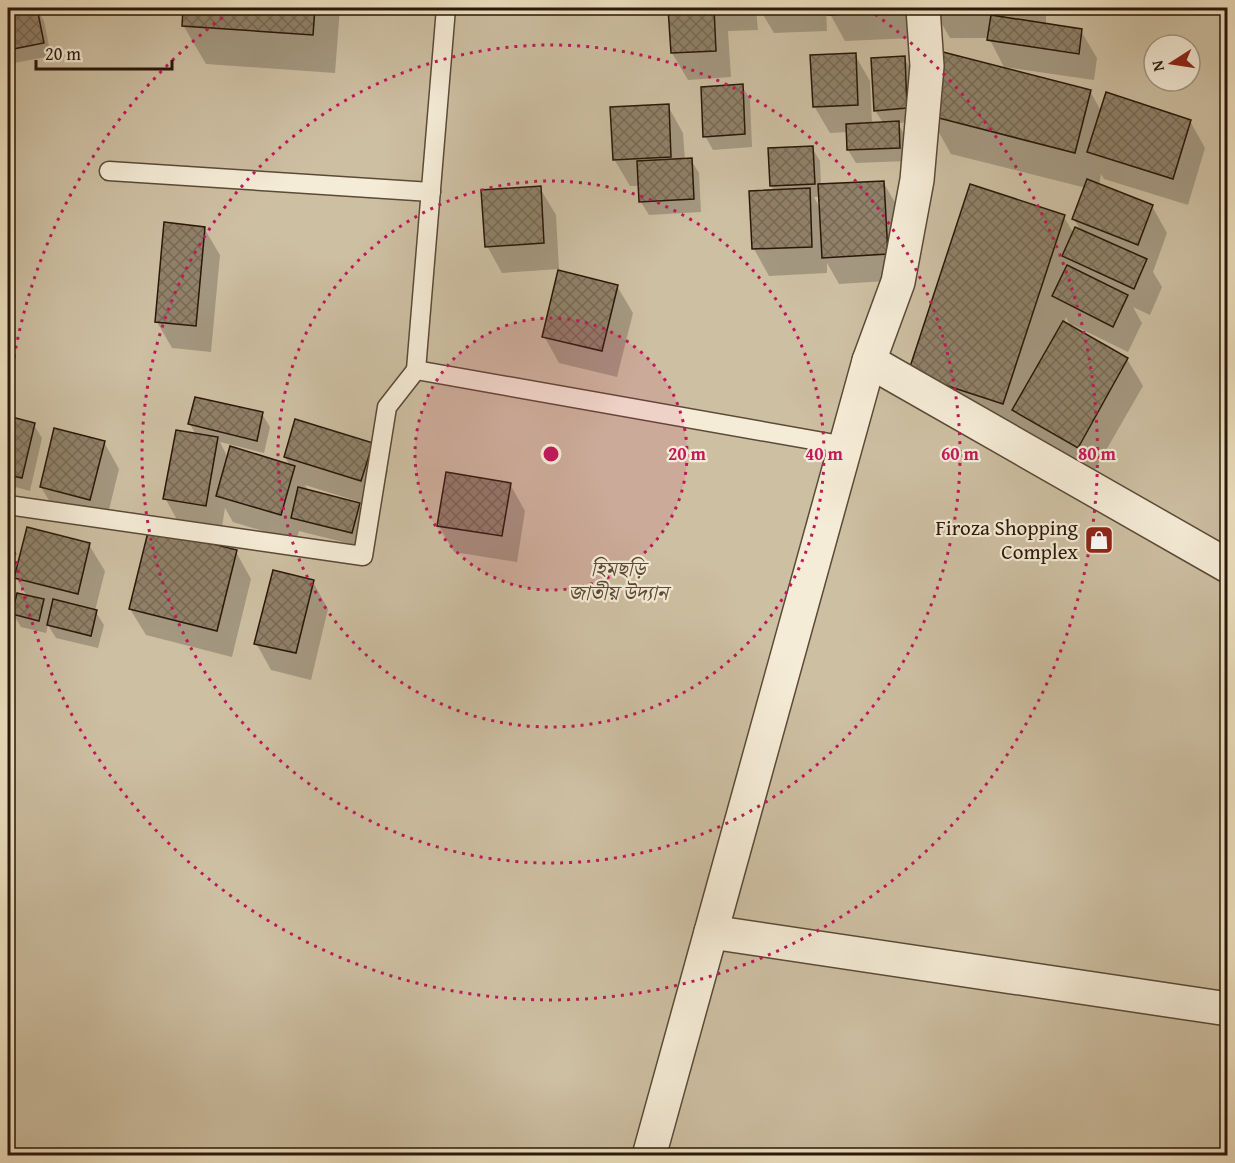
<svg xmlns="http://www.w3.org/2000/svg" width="1235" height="1163" font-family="'Gentium Book Plus','Noto Serif Bengali',serif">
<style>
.green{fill:#cdbfa2;stroke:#7b6b56;stroke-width:1.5;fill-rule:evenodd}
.shadow{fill:#0003;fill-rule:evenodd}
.building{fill:url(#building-cross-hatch);stroke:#291709;stroke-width:1.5}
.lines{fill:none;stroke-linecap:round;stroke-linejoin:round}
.service-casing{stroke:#5a4a37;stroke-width:21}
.minor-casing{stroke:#5a4a37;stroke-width:36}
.tertiary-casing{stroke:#5a4a37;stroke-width:36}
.service{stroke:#f5ecd7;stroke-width:18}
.minor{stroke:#f5ecd7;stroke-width:33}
.tertiary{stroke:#f5ecd7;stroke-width:33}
.ring{fill:none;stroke:#c2185b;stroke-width:3;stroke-dasharray:3 6}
.labels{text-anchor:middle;stroke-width:4.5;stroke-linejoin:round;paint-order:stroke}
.poi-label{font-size:21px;fill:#291709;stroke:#f5ecd7;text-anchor:end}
.park-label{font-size:21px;font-style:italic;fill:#5a4937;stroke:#f5ecd7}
.centre{fill:#c2185b;stroke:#f5ecd7;stroke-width:3}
.ring-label{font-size:18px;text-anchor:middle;font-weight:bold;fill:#c2185b;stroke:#f5ecd7;stroke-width:4.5;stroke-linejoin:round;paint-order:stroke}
</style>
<defs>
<pattern id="building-cross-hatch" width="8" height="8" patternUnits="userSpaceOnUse" patternTransform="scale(1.5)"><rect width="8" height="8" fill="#908169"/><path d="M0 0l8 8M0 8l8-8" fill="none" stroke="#766955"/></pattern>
</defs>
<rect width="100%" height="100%" fill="#efe2c1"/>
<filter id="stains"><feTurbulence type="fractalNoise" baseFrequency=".00333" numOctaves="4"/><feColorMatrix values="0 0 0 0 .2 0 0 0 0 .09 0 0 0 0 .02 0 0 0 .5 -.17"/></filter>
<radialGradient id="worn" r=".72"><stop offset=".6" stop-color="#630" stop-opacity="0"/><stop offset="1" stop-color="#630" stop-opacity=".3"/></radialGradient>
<path class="green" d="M8,8H1227V1155H8ZM1154,45H1190V81H1154Z"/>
<g class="shadow">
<path d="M36,8L44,21L51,56L9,64L8,61V13Z"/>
<path d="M184,8H340L335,73L206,64L183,25Z"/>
<path d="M670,8H756L758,30L728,31L731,77L688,80L672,53Z"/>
<path d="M759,8H826L827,31L774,33Z"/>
<path d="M829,8H912L914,38L845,41L830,14Z"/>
<path d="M935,8H1046V25L1081,31L1097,58L1094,80L1004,67L989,38H950L935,12Z"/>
<path d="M855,55L870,81L872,124L883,123L875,110L904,58L912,71L914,122L898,123L905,136L907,161L856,163L848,150V132L830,133L814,106Z"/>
<path d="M742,86L750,99L752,147L713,150L705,136Z"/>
<path d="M1090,91L1101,111L1190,121L1205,148L1188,205L1104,179L1101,174L1099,186L1152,206L1167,233L1153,272L1162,287L1150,315L1133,307L1142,323L1128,352L1073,325L1071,327L1127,359L1143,386L1093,473L910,373L1064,217L1074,234L1081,231L1074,219L1086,188L951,154L929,115ZM1066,317L1071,327L1064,323Z"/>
<path d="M668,106L683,133L685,160H691L699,173L701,212L649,215L641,202L640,186H630L614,159Z"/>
<path d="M812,148L820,161L821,185L883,182L899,209L903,280L839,284L827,263V273L769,276L754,249L774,191L771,186ZM814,197H821V210Z"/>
<path d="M540,188L556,215L559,269L502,273L487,246Z"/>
<path d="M204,228L220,255L211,352L172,348L157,322Z"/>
<path d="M617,286L633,313L617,377L559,363L544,336Z"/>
<path d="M262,414L270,427L264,453L220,442L228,458L290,466L285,457L372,444L388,471L376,507L305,485L309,492L356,504L357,501L366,518L359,546L299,531L296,541L233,522L225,508L221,533L180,525L165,498L196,435L190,424Z"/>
<path d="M8,418L34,425L42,438L30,491L8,485Z"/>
<path d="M104,442L119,469L105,526L57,514L41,487Z"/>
<path d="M510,484L525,511L517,562L454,552L439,526Z"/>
<path d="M89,545L105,571L95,611L104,625L98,648L56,638L48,625L46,633L21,627L13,614L27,596L16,578Z"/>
<path d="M236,552L251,579L232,657L146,635L130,609Z"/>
<path d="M313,582L328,609L311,680L271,670L256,643Z"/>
<path d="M8,585L14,596L8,622Z"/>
</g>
<g class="building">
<path d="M28,8H37L44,43L8,50V12Z"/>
<path d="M183,8H315L313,35L182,26Z"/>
<path d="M668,8H714L716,51L671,53Z"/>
<path d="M828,8H899V11L828,15Z"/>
<path d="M933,8H1032V11L933,12Z"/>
<path d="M991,15L1082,29L1079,54L987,40Z"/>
<path d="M943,52L1091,90L1075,153L927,115Z"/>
<path d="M856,53L858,105L813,107L810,55Z"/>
<path d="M905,56L907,108L874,111L871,58Z"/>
<path d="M743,84L745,134L703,137L701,87Z"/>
<path d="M1106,92L1191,120L1173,179L1087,152Z"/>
<path d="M669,104L671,157L613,160L610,107Z"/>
<path d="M899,121L900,148L847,150L846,124Z"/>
<path d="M813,146L815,184L770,186L768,148Z"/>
<path d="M692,158L694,199L639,202L637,161Z"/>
<path d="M1087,179L1153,205L1138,245L1072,219Z"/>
<path d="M884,181L888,254L822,258L818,184Z"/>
<path d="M970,184L1065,215L1003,404L908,373Z"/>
<path d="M541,186L544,243L485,247L481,190Z"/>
<path d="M810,188L812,247L752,249L749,191Z"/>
<path d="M164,222L205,227L196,326L155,322Z"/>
<path d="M1075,227L1147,259L1134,289L1062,256Z"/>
<path d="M1067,265L1128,295L1113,327L1052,296Z"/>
<path d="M558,270L618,285L602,351L542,337Z"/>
<path d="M1063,321L1128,358L1078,448L1012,410Z"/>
<path d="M195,397L263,412L257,441L188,424Z"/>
<path d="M8,416L35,423L22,478L8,475Z"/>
<path d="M295,419L373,443L361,481L284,457Z"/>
<path d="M54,428L105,441L90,500L40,487Z"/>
<path d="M176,430L218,437L206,506L163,499Z"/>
<path d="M230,446L295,466L281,515L216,496Z"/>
<path d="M446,472L511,483L502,536L437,526Z"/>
<path d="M298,487L360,503L352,533L291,518Z"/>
<path d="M27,527L90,543L78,594L14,578Z"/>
<path d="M149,528L237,550L217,631L129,609Z"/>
<path d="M273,570L314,580L296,653L254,644Z"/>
<path d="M17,593L44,599L39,621L12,614Z"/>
<path d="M53,599L97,610L91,636L47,625Z"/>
</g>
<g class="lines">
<g class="service-casing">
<g id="service">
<path d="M446,8L416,370L846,446"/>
<path d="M109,171L431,192"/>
<path d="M8,505L363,556L387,407L416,370"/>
</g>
</g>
<g class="minor-casing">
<g id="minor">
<path d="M869,361L1228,566"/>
<path d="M711,932L1228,1009"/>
</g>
</g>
<g class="tertiary-casing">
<path id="tertiary" d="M649,1156L869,361L898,282L917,180L927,66L923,8"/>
</g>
<use href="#service" class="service"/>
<use href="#minor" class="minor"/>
<use href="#tertiary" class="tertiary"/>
</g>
<circle cx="551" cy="454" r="136" fill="#c2185b" fill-opacity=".12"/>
<g class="ring">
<circle cx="551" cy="454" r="136"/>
<circle cx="551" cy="454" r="273"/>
<circle cx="551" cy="454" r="409"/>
<path d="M8 402A546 546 0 0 1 234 9M868 9A546 546 0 1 1 8 506"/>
</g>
<defs>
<g id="shop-square" transform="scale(1.5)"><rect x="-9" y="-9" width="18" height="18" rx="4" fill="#8f2418" stroke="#f5ecd7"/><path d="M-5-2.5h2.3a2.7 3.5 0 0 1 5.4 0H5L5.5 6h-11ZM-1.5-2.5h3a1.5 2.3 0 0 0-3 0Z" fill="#fff"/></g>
</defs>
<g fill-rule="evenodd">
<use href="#shop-square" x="1099" y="540"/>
</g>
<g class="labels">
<g class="poi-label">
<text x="1078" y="535">Firoza Shopping<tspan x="1078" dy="24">Complex</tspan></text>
</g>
<g class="park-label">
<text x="618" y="576">হিমছড়ি<tspan x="618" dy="24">জাতীয় উদ্যান</tspan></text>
</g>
</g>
<circle cx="551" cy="454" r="9" class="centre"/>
<g class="ring-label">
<text x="687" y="460">20 m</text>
<text x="824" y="460">40 m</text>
<text x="960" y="460">60 m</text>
<text x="1097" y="460">80 m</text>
</g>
<rect width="1235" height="1163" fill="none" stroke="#efe2c1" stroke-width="30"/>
<rect x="9" y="9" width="1217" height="1145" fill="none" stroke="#291709" stroke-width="3"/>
<rect x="15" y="15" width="1205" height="1133" fill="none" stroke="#291709" stroke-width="1.5"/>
<g transform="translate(1172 63) rotate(258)"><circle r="28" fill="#f5ecd7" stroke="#a39785" stroke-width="1.5"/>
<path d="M0-4.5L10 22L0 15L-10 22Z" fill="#8f2418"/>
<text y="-9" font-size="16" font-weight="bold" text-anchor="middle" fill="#291709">N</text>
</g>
<path d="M36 60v9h136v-9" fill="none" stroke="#291709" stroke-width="3"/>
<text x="45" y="60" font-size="18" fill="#291709" stroke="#f5ecd7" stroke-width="4.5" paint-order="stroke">20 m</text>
<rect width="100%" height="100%" filter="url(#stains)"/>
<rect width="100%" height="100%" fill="url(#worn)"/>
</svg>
